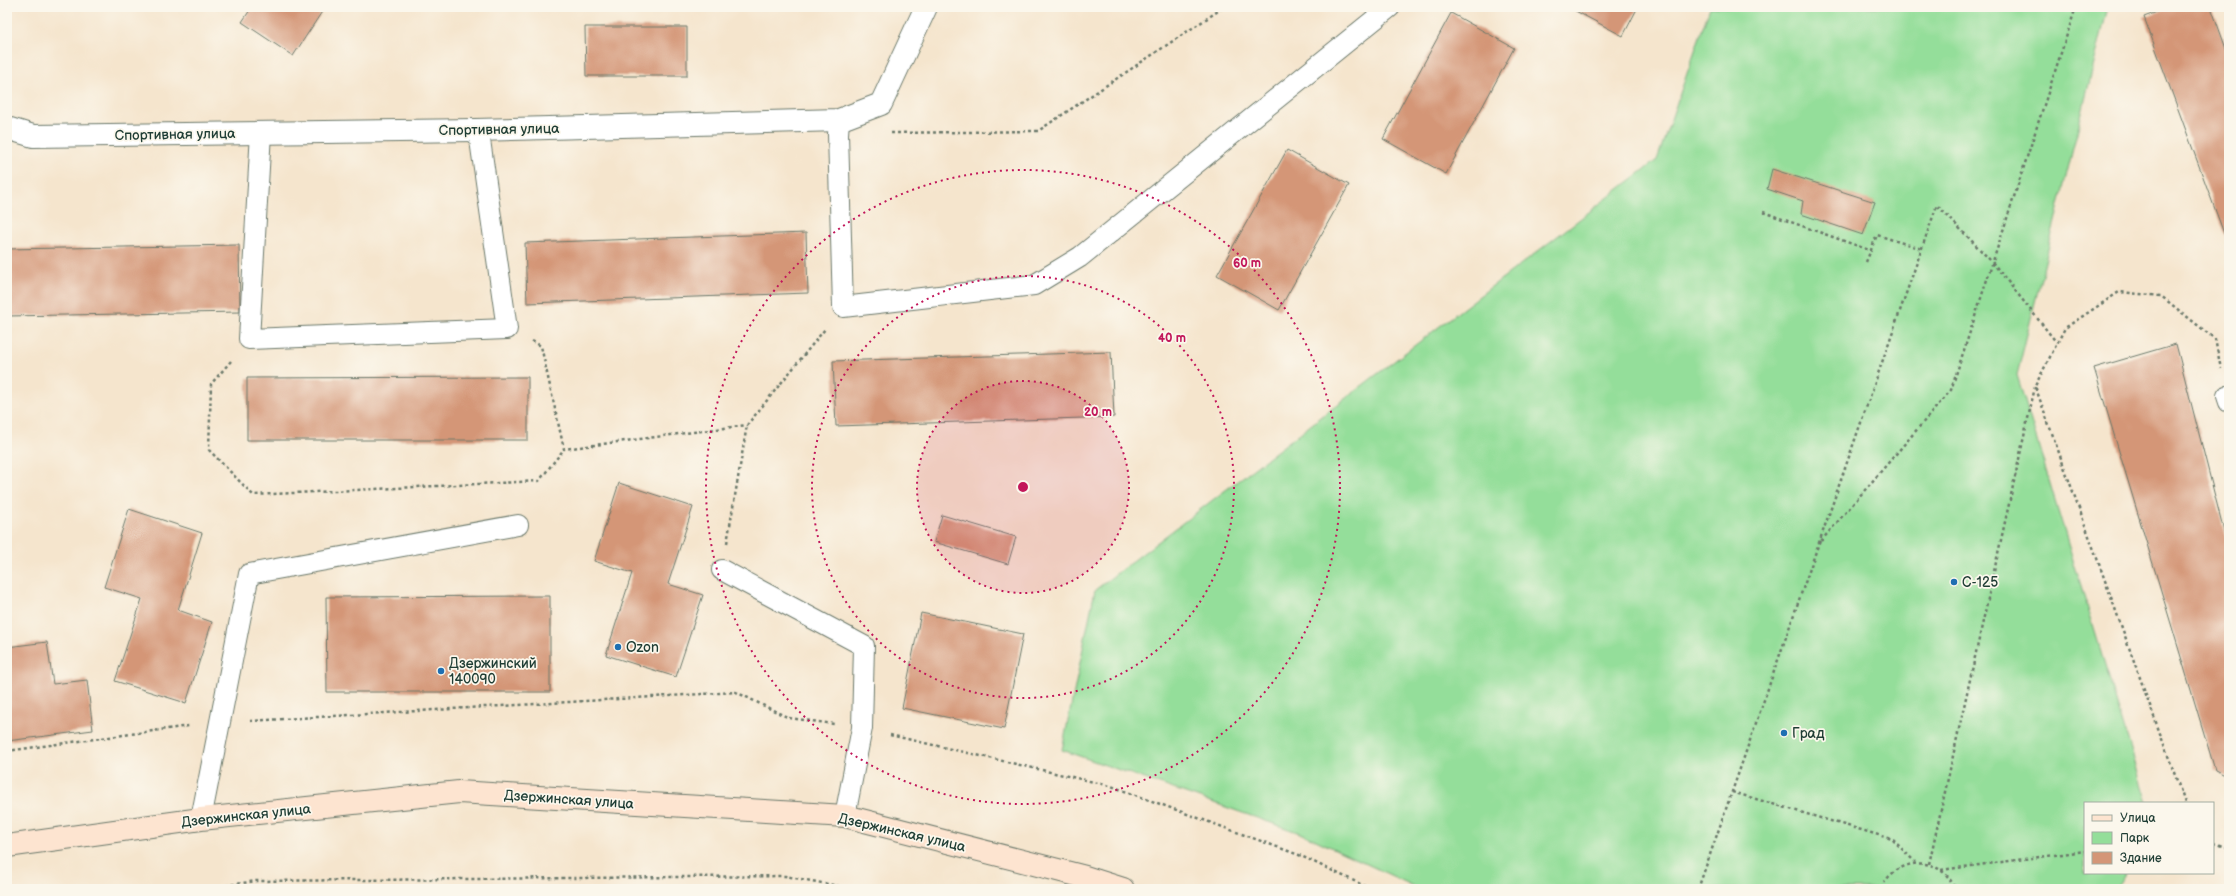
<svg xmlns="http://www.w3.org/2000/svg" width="2236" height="896" font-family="'Balsamiq Sans',sans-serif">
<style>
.green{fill:#94de9a;stroke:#5a8e67}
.building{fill:#d49677}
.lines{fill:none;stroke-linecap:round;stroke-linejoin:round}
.service-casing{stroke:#6a786a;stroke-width:22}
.minor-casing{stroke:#6a786a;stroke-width:24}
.secondary-casing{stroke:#6a786a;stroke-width:24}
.path{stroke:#6a786a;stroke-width:2.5;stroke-dasharray:3 3;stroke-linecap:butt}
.service{stroke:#fff;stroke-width:20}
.minor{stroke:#fff;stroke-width:22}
.secondary{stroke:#fde4d0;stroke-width:22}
.ring{fill:none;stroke:#c2185b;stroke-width:2;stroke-dasharray:2 4}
.poi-dot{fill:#1f6fb2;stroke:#fbf7ec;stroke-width:1.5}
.labels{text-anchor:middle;stroke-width:3.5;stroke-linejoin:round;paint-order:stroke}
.street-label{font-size:14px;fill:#1f3d34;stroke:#fbf7ec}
.poi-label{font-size:14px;fill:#1f3d34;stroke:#fbf7ec;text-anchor:start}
.centre{fill:#c2185b;stroke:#fbf7ec;stroke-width:2}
.ring-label{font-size:12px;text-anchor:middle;font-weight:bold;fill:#c2185b;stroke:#fbf7ec;stroke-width:3.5;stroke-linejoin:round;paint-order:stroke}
</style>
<rect width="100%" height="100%" fill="#fbf7ec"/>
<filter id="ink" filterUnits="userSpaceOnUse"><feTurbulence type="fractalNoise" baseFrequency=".025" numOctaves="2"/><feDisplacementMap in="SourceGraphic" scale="8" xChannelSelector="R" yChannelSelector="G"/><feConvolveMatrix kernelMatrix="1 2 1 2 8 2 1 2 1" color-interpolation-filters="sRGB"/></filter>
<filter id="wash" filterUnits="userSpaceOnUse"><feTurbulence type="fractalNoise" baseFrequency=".012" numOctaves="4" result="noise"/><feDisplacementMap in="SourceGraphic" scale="16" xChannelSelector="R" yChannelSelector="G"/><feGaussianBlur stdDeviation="0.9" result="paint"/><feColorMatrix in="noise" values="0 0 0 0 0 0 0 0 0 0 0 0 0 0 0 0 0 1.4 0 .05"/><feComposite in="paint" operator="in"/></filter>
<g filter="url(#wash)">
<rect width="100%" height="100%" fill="#f5e5cd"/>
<path class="green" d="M1710,7H2108L2017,375L2147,803H2085V873H2126L2116,889H1420L1303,834L1062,750L1095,590L1657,160Z"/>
<g id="blocks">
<g class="building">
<path d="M252,7H325L293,56L242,22Z"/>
<path d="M1568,7H1638L1623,36Z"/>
<path d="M2170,7H2211L2229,57V247L2144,17Z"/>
<path d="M1451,13L1514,48L1446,174L1383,139Z"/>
<path d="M585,27H687V76H586Z"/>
<path d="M1287,150L1349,185L1279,310L1217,275Z"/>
<path d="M1772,169L1875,202L1863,235L1801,214L1803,201L1767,189Z"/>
<path d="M806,233L808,293L527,303L525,243Z"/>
<path d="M239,245L240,312L7,316V249Z"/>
<path d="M2176,344L2229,551V777L2215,770L2094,368Z"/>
<path d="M1111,352L1114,417L836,426L833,361Z"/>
<path d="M528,377V440H247V378Z"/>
<path d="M619,483L693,507L668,584L703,595L676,677L606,655L632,573L594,561Z"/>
<path d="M129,509L202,533L178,610L212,622L186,703L115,681L142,599L104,587Z"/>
<path d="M942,515L1016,537L1008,564L934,542Z"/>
<path d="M550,596V692H327L326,597Z"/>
<path d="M921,613L1023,634L1004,729L902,708Z"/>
<path d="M47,642L53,684L87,680L93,730L7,741V647Z"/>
</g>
</g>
</g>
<g filter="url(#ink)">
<use href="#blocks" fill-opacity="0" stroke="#6a786a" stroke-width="1"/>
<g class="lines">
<g class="service-casing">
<g id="service">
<path d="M839,120L838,134L843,307L1034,285L1080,257L1390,7"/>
<path d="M261,133L249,339L507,329L480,140L475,130"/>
<path d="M2227,396L2229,402"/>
<path d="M722,570L864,646L862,728L845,816"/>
<path d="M201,819L249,574L518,525"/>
</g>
</g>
<g class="minor-casing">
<path id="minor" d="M7,128L33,136L475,130L839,120L881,104L926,7"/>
</g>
<g class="secondary-casing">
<path id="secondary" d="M7,846L201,819L459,792L845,816L1085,877L1123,889"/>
</g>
<g class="path">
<path d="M891,133L1038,131L1224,7"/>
<path d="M1763,212L1872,251"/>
<path d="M1866,262L1877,235L1922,249"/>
<path d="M532,341L541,346L564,449L747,425L825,329"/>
<path d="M231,361L211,384L209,450L253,495L539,481L564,449"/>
<path d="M1821,541L1951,390L2076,7"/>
<path d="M727,543L747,425"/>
<path d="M250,721L736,692L789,718L834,724"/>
<path d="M890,735L1111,786L1299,855L1371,889"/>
<path d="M7,751L189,726"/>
<path d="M1732,792L1892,839L1915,862"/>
<path d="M2185,803L2035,386L2065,328L2119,292L2161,296L2215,339L2221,369"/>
<path d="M2213,843L2229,848"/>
<path d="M1929,864L2035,387"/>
<path d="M1941,870L2085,851"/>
<path d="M202,889L256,881L785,876L854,889"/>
<path d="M1698,889L1937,205L1993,263L2057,343"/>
<path d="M1882,889C1883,882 1889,876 1894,872C1916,856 1945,863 1955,889"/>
</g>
<use href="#service" class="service"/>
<use href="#minor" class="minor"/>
<use href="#secondary" class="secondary"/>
</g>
</g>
<circle cx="1023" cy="487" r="106" fill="#c2185b" fill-opacity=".12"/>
<g class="ring">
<circle cx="1023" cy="487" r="106"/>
<circle cx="1023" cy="487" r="211"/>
<circle cx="1023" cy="487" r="317"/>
</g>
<g class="poi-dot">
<circle cx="1954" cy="582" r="4"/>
<circle cx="618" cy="647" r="4"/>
<circle cx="441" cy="671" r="4"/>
<circle cx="1784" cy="733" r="4"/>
</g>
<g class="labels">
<g class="street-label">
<text transform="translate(499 129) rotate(-1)" y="5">Спортивная улица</text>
<text transform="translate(175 134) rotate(-1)" y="5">Спортивная улица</text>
<text transform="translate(569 799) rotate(4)" y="5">Дзержинская улица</text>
<text transform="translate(246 815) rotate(-6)" y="5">Дзержинская улица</text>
<text transform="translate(902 832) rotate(13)" y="5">Дзержинская улица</text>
</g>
<g class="poi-label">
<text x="1962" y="587">С-125</text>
<text x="626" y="652">Ozon</text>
<text x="449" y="668">Дзержинский<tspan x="449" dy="16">140090</tspan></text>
<text x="1792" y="738">Град</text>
</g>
</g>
<circle cx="1023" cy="487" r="6" class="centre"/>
<g class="ring-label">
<text x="1247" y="267">60 m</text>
<text x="1172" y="342">40 m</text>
<text x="1098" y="416">20 m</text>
</g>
<rect width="2236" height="896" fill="none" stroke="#fbf7ec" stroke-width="24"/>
<rect x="2084" y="802" width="130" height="72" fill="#fbf7ec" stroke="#a3ada2"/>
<rect x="2092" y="815" width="20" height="6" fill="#fde4d0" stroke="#a3ada2"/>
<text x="2120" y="822" font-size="12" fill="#1f3d34">Улица</text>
<rect x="2092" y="832" width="20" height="12" fill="#94de9a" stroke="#a3ada2"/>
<text x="2120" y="842" font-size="12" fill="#1f3d34">Парк</text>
<rect x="2092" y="852" width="20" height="12" fill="#d49677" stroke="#a3ada2"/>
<text x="2120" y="862" font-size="12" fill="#1f3d34">Здание</text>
</svg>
